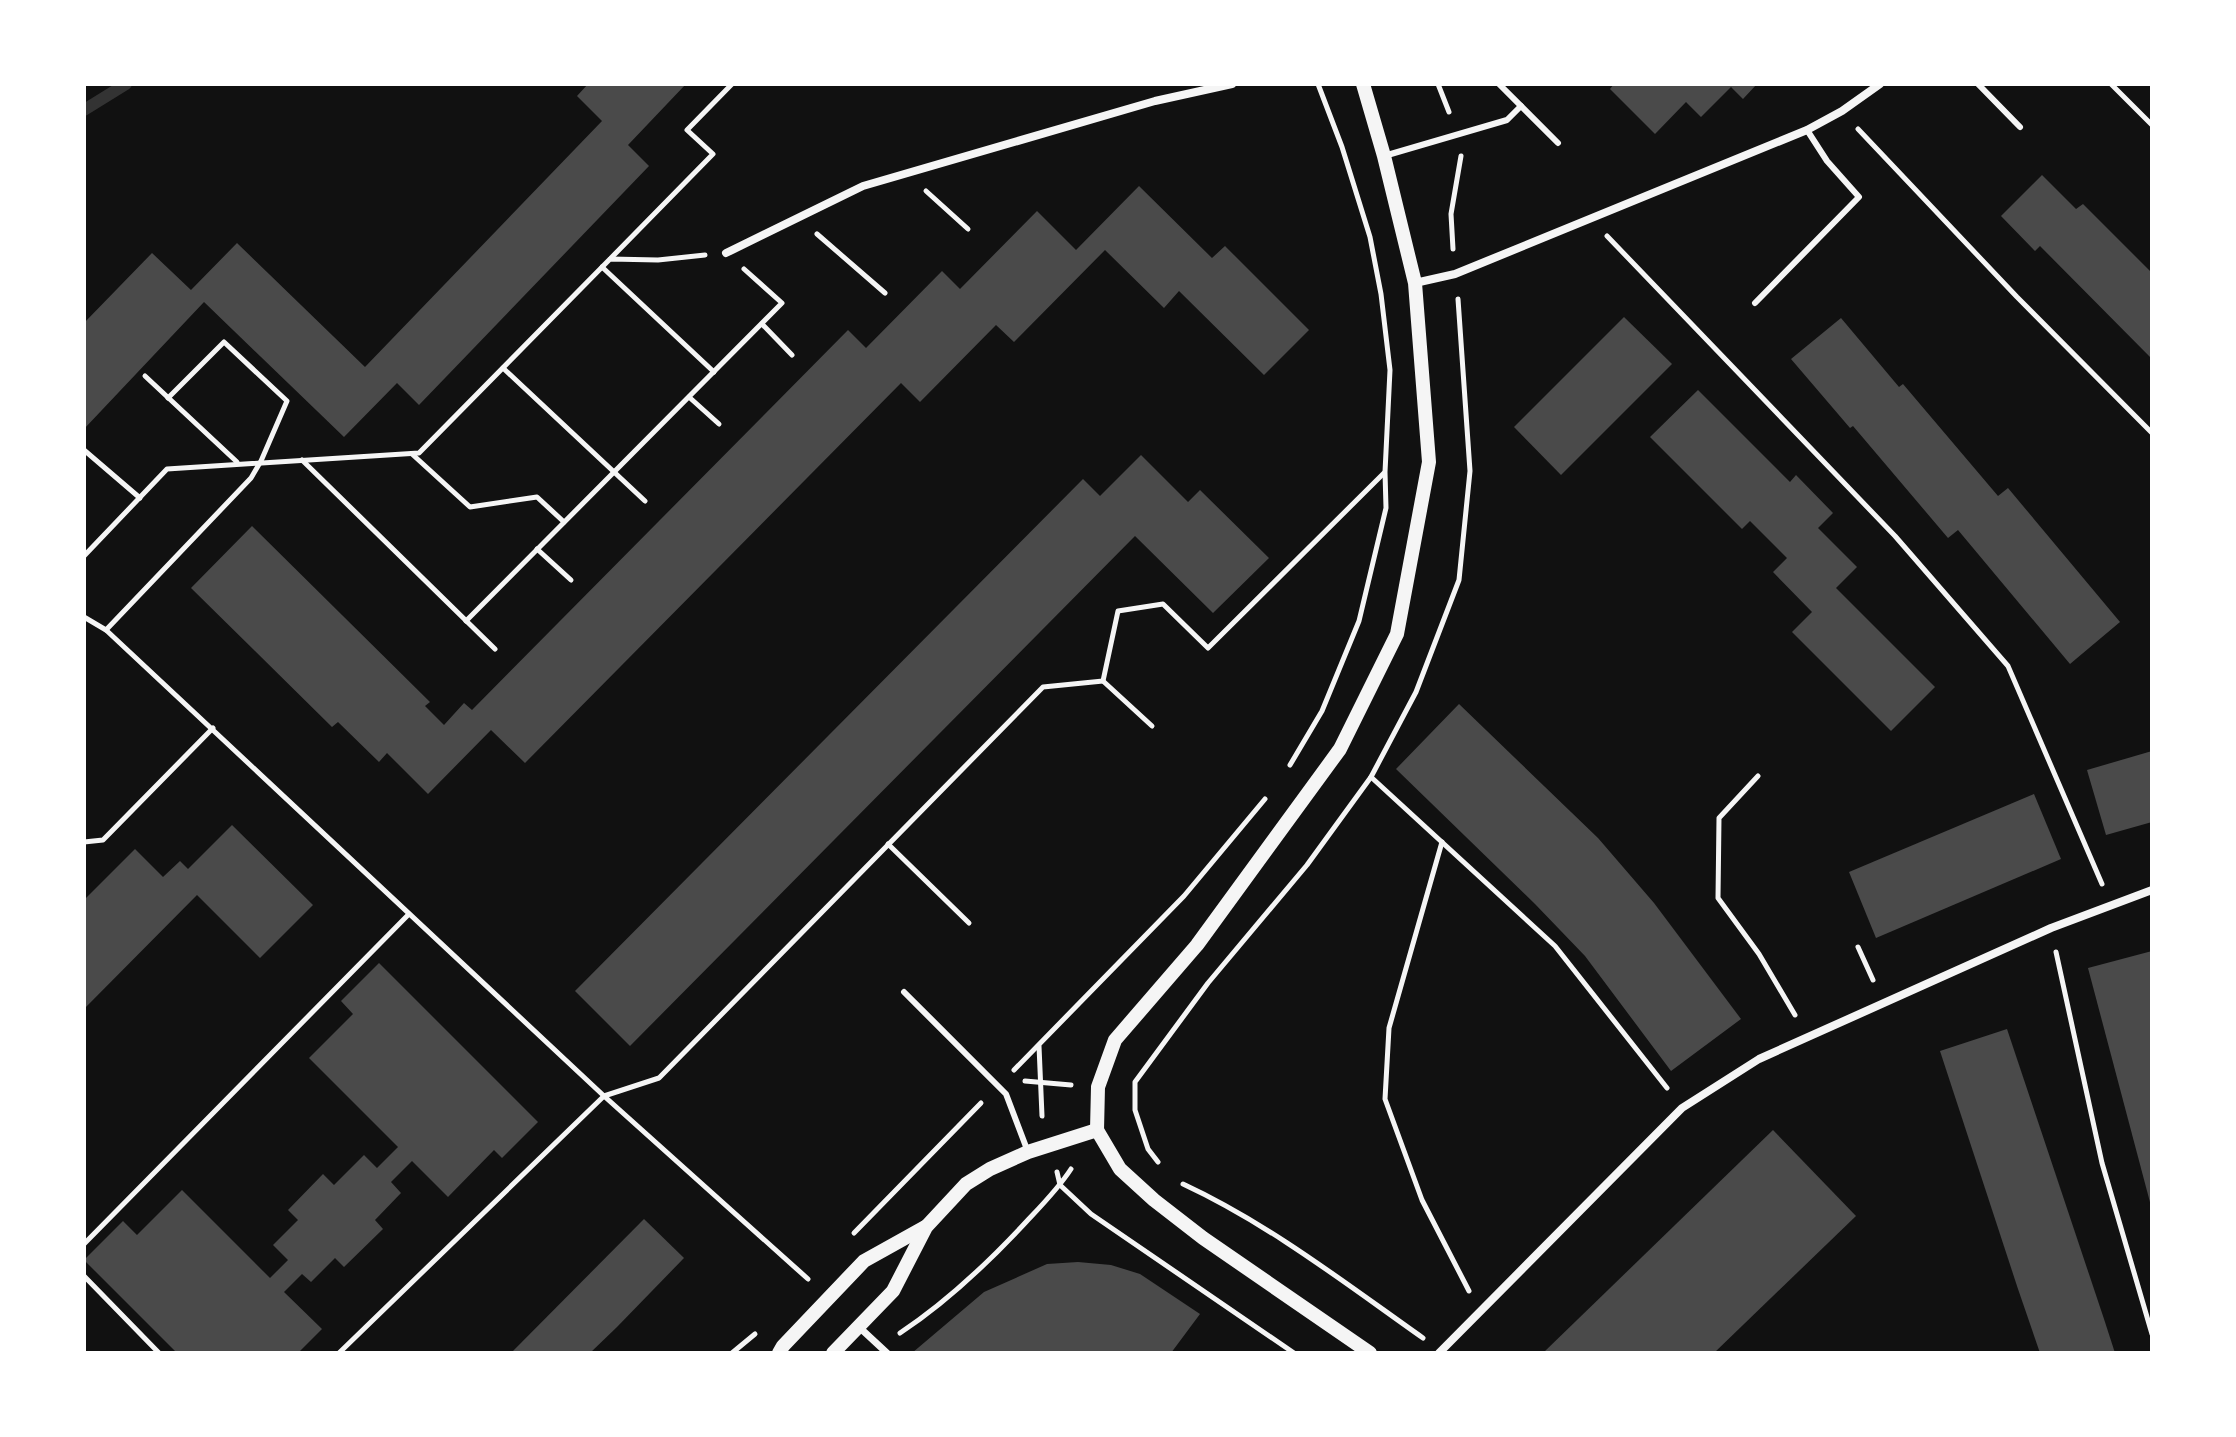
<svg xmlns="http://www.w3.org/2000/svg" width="2236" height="1437" font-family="Jost,sans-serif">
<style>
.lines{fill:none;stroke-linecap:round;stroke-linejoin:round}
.stream{stroke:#333;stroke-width:12}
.building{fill:#4a4a4a}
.path{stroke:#f5f5f5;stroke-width:5}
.service{stroke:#f5f5f5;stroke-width:6}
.pedestrian{stroke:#f5f5f5;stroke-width:7}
.minor{stroke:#f5f5f5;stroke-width:8}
.tertiary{stroke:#f5f5f5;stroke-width:14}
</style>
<rect width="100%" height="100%" fill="#111"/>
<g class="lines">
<path class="stream" d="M84,110L126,84"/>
</g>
<g class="building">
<path d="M588,84H686L628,145L649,166L419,405L397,383L344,437L204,302L84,429V323L152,253L191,290L237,243L365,367L602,121L577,96Z"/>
<path d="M1614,84H1757L1743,99L1731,87L1701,117L1686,102L1655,134L1610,89Z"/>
<path d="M2042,175L2076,209L2083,204L2152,273V359L2040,246L2035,251L2001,216Z"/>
<path d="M1139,186L1212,258L1225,246L1309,330L1264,375L1179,291L1164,308L1105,250L1014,342L996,325L920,402L901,383L525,763L491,730L428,794L387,753L379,762L338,722L332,727L191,588L252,526L430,702L425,706L444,725L464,703L472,710L848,330L866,348L942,271L960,289L1037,211L1076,250Z"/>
<path d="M1624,317L1672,364L1561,475L1514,427Z"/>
<path d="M1841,318L1899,387L1903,384L1998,496L2008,488L2120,622L2070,664L1958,530L1948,538L1853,426L1850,428L1791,359Z"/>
<path d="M1698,390L1790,482L1796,475L1833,513L1818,528L1857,567L1836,588L1935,687L1891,731L1792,632L1812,612L1773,572L1787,558L1750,521L1742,529L1650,437Z"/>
<path d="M1141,455L1188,502L1200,490L1269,558L1213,613L1135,536L630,1046L575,991L1083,479L1100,496Z"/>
<path d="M1459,704L1598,838L1654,903L1741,1019L1671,1071L1585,956L1535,904L1396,769Z"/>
<path d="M2152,751V822L2106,835L2087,770Z"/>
<path d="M2034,794L2061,859L1876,938L1849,872Z"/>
<path d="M232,825L313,905L260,958L197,895L84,1009V900L135,849L163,877L180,861L188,869Z"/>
<path d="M2152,951V1206H2151L2088,968Z"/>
<path d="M379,963L538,1122L502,1158L494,1150L448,1197L412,1161L391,1182L401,1193L375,1220L383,1229L344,1267L335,1258L311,1282L302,1274L284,1292L322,1329L298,1353H177L84,1260L123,1221L137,1235L182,1190L270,1278L288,1260L273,1245L298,1220L288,1210L323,1174L334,1185L364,1155L377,1168L398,1147L309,1058L353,1014L341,1001Z"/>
<path d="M2007,1029L2104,1319L2115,1353H2040L2018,1289L1940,1051Z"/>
<path d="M1773,1130L1856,1216L1714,1353H1543Z"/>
<path d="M644,1219L684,1258L617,1327L590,1353H511Z"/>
<path d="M1078,1262L1111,1265L1140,1274L1200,1314L1171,1353H1091L1079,1351L1072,1353H912L984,1292L1047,1264Z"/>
</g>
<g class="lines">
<g class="path">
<path d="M1438,84L1449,112"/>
<path d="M2111,84L2152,125"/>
<path d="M1858,129L2017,297L2152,433"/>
<path d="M926,191L968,229"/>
<path d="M817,234L885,293"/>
<path d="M1607,236L1895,536L2008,666L2102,884"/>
<path d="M1453,249L1451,214L1461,156"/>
<path d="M611,258L713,154L687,130L732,84"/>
<path d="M602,267L714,372"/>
<path d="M762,324L792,355"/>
<path d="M503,368L645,501"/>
<path d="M145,376L237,462"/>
<path d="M689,397L719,424"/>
<path d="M84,450L140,498"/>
<path d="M412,454L470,507L537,497L564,522"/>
<path d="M302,460L495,649"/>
<path d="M537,549L571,580"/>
<path d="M84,556L167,469L419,453L610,259L658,260L705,255"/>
<path d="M84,617L106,630L604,1096L808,1279"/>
<path d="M466,621L782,303L744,269"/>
<path d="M106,630L251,478L261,461L287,401L224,342L168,398"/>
<path d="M1103,681L1152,726"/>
<path d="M1290,765L1322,711L1359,621L1386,508L1385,472L1390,370L1381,294L1370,237L1342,147L1318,84"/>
<path d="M1758,776L1719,818L1718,898L1759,954L1795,1015"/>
<path d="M1371,777L1555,946L1667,1088"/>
<path d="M84,842L103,840L213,728"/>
<path d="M1442,842L1389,1028L1385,1099L1422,1200L1469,1291"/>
<path d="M888,844L969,923"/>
<path d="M1858,947L1873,980"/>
<path d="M2056,952L2102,1163L2152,1334"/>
<path d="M1039,1046L1042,1116"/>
<path d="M1014,1070L1184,896L1265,799"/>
<path d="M1025,1081L1071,1085"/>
<path d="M1158,1162L1148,1149L1135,1110V1082L1208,983L1307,865L1371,777L1416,692L1459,580L1470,471L1458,299"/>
<path d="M1057,1172L1060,1185L1091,1214L1294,1353"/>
<path d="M1183,1184C1269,1224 1345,1283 1423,1338"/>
<path d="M854,1233L981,1103"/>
<path d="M84,1244L409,914"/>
<path d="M84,1276L159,1353"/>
<path d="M900,1333C947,1302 987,1264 1026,1222C1042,1205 1058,1189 1071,1169"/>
<path d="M339,1353L604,1096L659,1078L1043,687L1103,681L1118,611L1163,604L1208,648L1384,473"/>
<path d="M732,1353L755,1334"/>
</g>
<g class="service">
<path d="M1499,84L1558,143"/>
<path d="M1978,84L2020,127"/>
<path d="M1384,156L1507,120L1521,106"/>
<path d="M1755,303L1859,197L1827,161L1807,130"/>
<path d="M904,992L1006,1094L1028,1152"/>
</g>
<path class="pedestrian" d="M859,1327L887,1353"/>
<g class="minor">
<path d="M726,253L863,186L1155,101L1232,84"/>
<path d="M1415,283L1455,274L1807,130L1842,111L1880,84"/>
<path d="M1439,1353L1682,1108L1759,1059L2051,928L2152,890"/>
</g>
<g class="tertiary">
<path d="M1097,1130L1098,1087L1115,1040L1197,945L1340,749L1397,634L1429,462L1415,283L1384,156L1363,84"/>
<path d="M1097,1130L1120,1169L1154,1200L1203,1238L1370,1353"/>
<path d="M779,1353L783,1346L864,1261L925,1227"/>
<path d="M833,1353L893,1291L926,1227L966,1184L990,1169L1028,1152L1097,1130"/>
</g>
</g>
<rect width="2236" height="1437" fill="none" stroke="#ffffff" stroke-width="172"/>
</svg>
